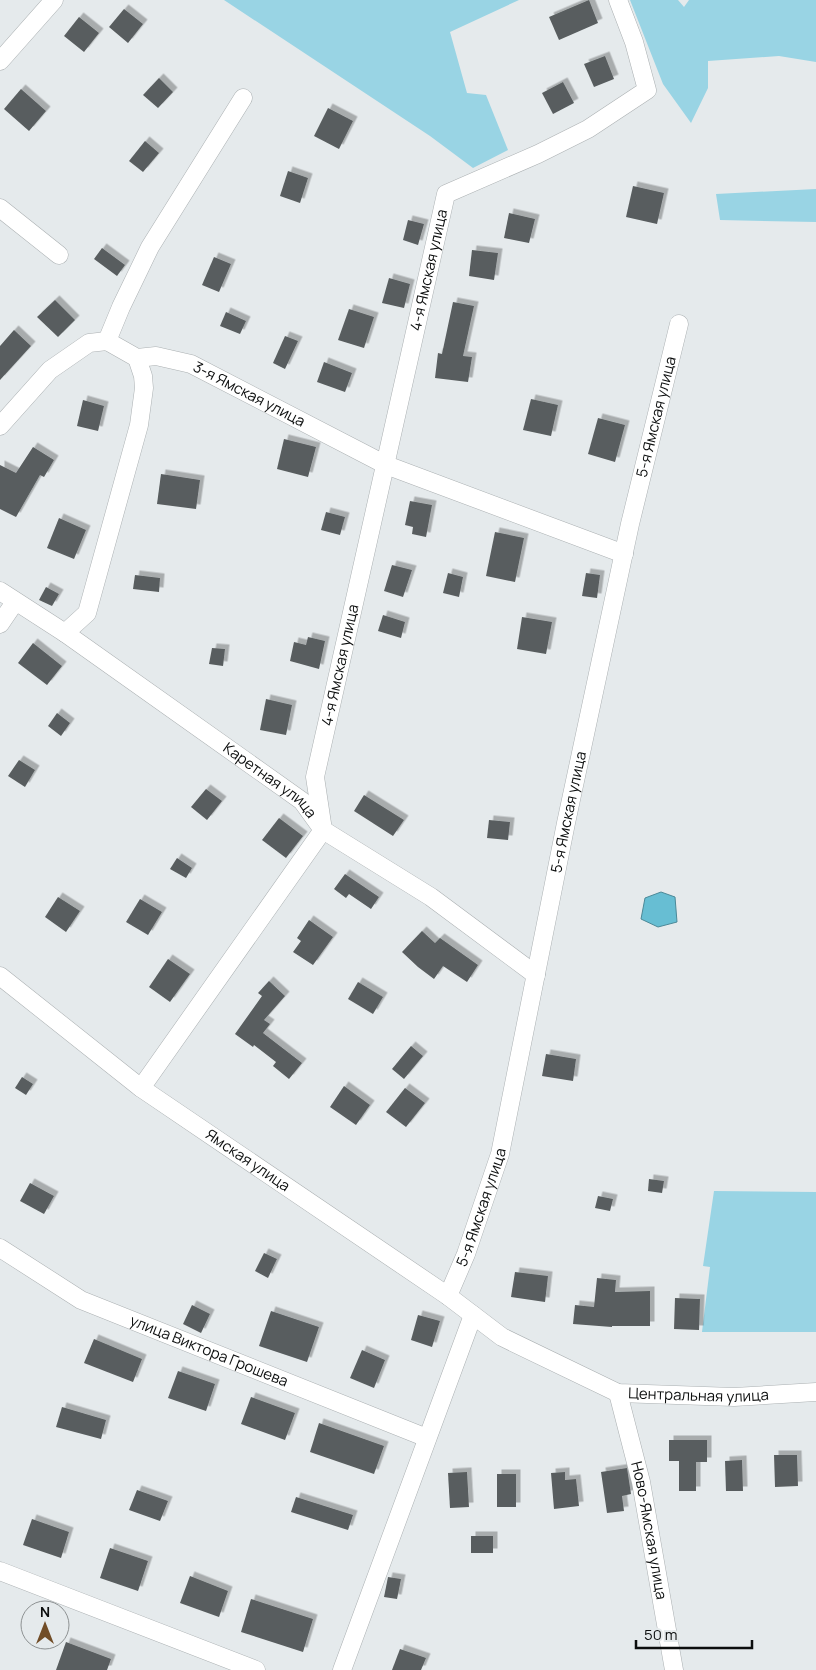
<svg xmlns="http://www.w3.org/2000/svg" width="816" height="1670" font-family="Manrope,sans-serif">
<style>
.green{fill:#99d4e4}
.water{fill:#67bed3;stroke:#4c8998}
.building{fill:#585d5e;filter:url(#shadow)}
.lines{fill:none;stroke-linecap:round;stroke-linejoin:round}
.minor-casing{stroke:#abb0b2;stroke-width:19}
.minor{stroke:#fff;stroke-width:18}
.labels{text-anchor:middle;stroke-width:5;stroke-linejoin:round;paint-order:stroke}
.street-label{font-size:15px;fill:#0c0e0e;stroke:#e5eaec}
</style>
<defs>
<filter id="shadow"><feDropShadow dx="4.5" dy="-4.5" stdDeviation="0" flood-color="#0004"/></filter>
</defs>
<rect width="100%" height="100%" fill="#e5eaec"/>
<g class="green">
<path d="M224,0H519L450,32L467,93L486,95L508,150L473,168L430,136Z"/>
<path d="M630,0H678L684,7L689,0H816V62L779,56L708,61V88L691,123L663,84Z"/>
<path d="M816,189V222L720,220L716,194Z"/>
<path d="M714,1191L816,1192V1332H702L710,1267L703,1266Z"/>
</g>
<path class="water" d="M661,892L675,897L677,922L658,927L641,919L645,898Z"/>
<g class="building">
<path d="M589,0L598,23L559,40L549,17Z"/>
<path d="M124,9L143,24L128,43L109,27Z"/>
<path d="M79,17L99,33L84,52L64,36Z"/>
<path d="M605,56L614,79L594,87L584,64Z"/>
<path d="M159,78L173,92L158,108L143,95Z"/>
<path d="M563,82L574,103L553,114L542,93Z"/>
<path d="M21,89L46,111L29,131L4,109Z"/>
<path d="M328,108L353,121L339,149L314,136Z"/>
<path d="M145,141L159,153L143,172L129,161Z"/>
<path d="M288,171L308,178L300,203L280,196Z"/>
<path d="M633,186L664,193L657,224L626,217Z"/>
<path d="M509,213L535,219L529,243L504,238Z"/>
<path d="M408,220L424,224L418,245L403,240Z"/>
<path d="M102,248L125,265L117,276L94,259Z"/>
<path d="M472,250L498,253L494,280L469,276Z"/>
<path d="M214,257L231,264L219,292L202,285Z"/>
<path d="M389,278L410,284L404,308L382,303Z"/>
<path d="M55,300L75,320L58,337L37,317Z"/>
<path d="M453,302L474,306L463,356L472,357L468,382L435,378L438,353L442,354Z"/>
<path d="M349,309L374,317L364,348L338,340Z"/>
<path d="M226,312L246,321L240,334L220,326Z"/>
<path d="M14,330L31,346L0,380V346Z"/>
<path d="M285,336L298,341L285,369L273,363Z"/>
<path d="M324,362L352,373L345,392L317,382Z"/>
<path d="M531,399L558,405L551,436L523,430Z"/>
<path d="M83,400L104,406L98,431L77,426Z"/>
<path d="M598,418L625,425L615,462L588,454Z"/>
<path d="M284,439L316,447L308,477L277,469Z"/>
<path d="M33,447L54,460L44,477L40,475L16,517L0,509V465L16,473Z"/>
<path d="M161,474L200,480L196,509L157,504Z"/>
<path d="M410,501L432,505L426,537L412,534L413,527L405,525Z"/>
<path d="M326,512L345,517L340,535L321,530Z"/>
<path d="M59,518L86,530L74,559L47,548Z"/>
<path d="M495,532L524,538L515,582L486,576Z"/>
<path d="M392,565L412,570L403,597L384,591Z"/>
<path d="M448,573L463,577L459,597L443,593Z"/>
<path d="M586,573L600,575L597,598L582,596Z"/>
<path d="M135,575L160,578L159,592L133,589Z"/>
<path d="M46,587L59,594L52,606L39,600Z"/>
<path d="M383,615L405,622L401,638L378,631Z"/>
<path d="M522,617L552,622L546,654L517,649Z"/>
<path d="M308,637L325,641L319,669L290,661L294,642L306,645Z"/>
<path d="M33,643L62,666L47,685L18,663Z"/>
<path d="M212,648L225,649L223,666L209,664Z"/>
<path d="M266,699L292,705L286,735L260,730Z"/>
<path d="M57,713L70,723L61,736L48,726Z"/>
<path d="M19,760L35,770L25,787L8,776Z"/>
<path d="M206,789L222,801L207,820L191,807Z"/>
<path d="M364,795L404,820L393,836L354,811Z"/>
<path d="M279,818L303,836L286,858L262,840Z"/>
<path d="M489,820L510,822L508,840L487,838Z"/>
<path d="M177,858L192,868L186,878L170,869Z"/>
<path d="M345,874L379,897L371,909L349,894L346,898L334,889Z"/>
<path d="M58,897L80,911L66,932L45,917Z"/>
<path d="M140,899L162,912L148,935L126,922Z"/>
<path d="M309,920L333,937L313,965L293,952L301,941L297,938Z"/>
<path d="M422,931L435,943L440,938L478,965L467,982L443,966L434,979L418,967L402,952Z"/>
<path d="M168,959L190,974L170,1002L149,987Z"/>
<path d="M269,981L285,996L264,1020L270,1024L263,1033L302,1063L289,1079L273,1066L276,1062L254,1045L253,1047L235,1034L262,996L258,993Z"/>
<path d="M358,982L383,997L373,1014L348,999Z"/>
<path d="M411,1046L423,1056L404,1079L392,1069Z"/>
<path d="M546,1054L576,1059L573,1081L542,1076Z"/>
<path d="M22,1077L33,1084L26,1095L15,1088Z"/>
<path d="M344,1086L370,1105L356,1125L330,1107Z"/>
<path d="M405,1088L425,1103L406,1127L386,1112Z"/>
<path d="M649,1179L664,1181L662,1193L648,1191Z"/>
<path d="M30,1183L54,1196L44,1214L20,1201Z"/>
<path d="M598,1196L613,1199L610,1211L595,1208Z"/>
<path d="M264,1253L277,1259L268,1278L255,1271Z"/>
<path d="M515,1272L548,1276L545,1302L511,1297Z"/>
<path d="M597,1278L616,1280L615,1292L650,1291V1326H612V1327L573,1324L575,1305L594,1307Z"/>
<path d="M675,1298L700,1299L699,1330L674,1329Z"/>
<path d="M192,1305L210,1314L201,1333L183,1324Z"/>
<path d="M271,1311L319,1327L307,1362L259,1346Z"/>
<path d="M418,1315L440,1321L432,1347L411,1340Z"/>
<path d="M94,1339L142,1359L133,1382L84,1363Z"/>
<path d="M362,1350L385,1360L374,1388L350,1378Z"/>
<path d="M178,1371L215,1384L206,1411L168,1398Z"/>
<path d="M251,1397L295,1413L285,1440L241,1424Z"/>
<path d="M62,1407L106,1420L101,1439L56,1427Z"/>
<path d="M319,1423L384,1446L374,1474L310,1452Z"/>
<path d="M669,1440H707V1462H696V1491H679V1461H669Z"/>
<path d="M774,1455H797L798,1486L775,1487Z"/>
<path d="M742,1460L743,1491H726L725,1461Z"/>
<path d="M627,1468L631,1494L622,1496L624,1511L607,1513L601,1472Z"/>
<path d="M467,1472L469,1507L450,1508L448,1473Z"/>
<path d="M565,1472V1480L576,1479L579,1506L554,1509L551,1473Z"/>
<rect x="497" y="1474" width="19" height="33"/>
<path d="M137,1490L168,1501L160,1521L129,1510Z"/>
<path d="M296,1497L353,1515L348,1530L291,1512Z"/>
<path d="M32,1519L69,1532L61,1558L23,1545Z"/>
<rect x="471" y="1536" width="22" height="17"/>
<path d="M110,1548L148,1561L138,1591L100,1578Z"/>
<path d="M190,1576L228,1591L219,1617L180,1603Z"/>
<path d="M388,1577L401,1579L397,1599L384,1597Z"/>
<path d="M251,1599L313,1619L303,1652L241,1632Z"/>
<path d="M66,1642L111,1659L107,1670H56Z"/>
<path d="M400,1649L426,1658L421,1670H392Z"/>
</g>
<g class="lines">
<g class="minor-casing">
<g id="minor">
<path d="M0,61L54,0"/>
<path d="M0,208L59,255"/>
<path id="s1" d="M107,341L137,358L156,356L191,364L386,465L624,554"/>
<path d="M107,341L121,307L150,247L243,98"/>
<path d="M0,426L50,370L89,343L107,341"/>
<path id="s2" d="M0,591L65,633L302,801L323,830L431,897L536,975"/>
<path d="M0,624L15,602"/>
<path d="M65,633L87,613L139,425L144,388L143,376L137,358"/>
<path id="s3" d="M0,976L141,1088L448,1296L502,1337L618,1393L734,1397L816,1392"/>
<path id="s4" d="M141,1088L323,830L315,777L446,194L538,154L588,129L647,90L634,42L618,0"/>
<path id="s5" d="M0,1248L81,1300L427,1438"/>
<path id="s6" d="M448,1296L466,1254L500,1154L566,823L630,524L679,324"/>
<path id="s7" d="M618,1393L641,1482L674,1670"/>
<path d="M0,1571L256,1670"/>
<path d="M342,1670L473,1315"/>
</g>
</g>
<use href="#minor" class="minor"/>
</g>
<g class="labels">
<g class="street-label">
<text dy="5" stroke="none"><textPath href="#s4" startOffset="889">4-я Ямская улица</textPath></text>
<text dy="5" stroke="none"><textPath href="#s1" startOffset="155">3-я Ямская улица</textPath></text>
<text dy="5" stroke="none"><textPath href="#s6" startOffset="905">5-я Ямская улица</textPath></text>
<text dy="5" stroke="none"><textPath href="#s4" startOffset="484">4-я Ямская улица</textPath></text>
<text dy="5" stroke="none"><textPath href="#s2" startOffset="330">Каретная улица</textPath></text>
<text dy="5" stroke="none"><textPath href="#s6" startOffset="500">5-я Ямская улица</textPath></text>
<text dy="5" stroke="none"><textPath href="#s3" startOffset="309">Ямская улица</textPath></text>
<text dy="5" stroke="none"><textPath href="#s6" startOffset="95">5-я Ямская улица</textPath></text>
<text dy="5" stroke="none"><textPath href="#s5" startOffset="234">улица Виктора Грошева</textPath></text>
<text dy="5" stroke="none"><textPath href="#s3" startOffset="828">Центральная улица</textPath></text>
<text dy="5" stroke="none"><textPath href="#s7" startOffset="141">Ново-Ямская улица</textPath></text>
</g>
</g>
<g transform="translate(45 1625)"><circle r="24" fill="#e5eaec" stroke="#8e9293"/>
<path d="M0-4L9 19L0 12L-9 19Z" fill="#714d27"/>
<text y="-8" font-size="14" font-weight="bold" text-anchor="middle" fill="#0c0e0e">N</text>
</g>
<path d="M636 1640v8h116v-8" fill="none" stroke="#0c0e0e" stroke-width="2.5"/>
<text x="644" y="1640" font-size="15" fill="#0c0e0e" stroke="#e5eaec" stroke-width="4" paint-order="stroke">50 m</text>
</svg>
